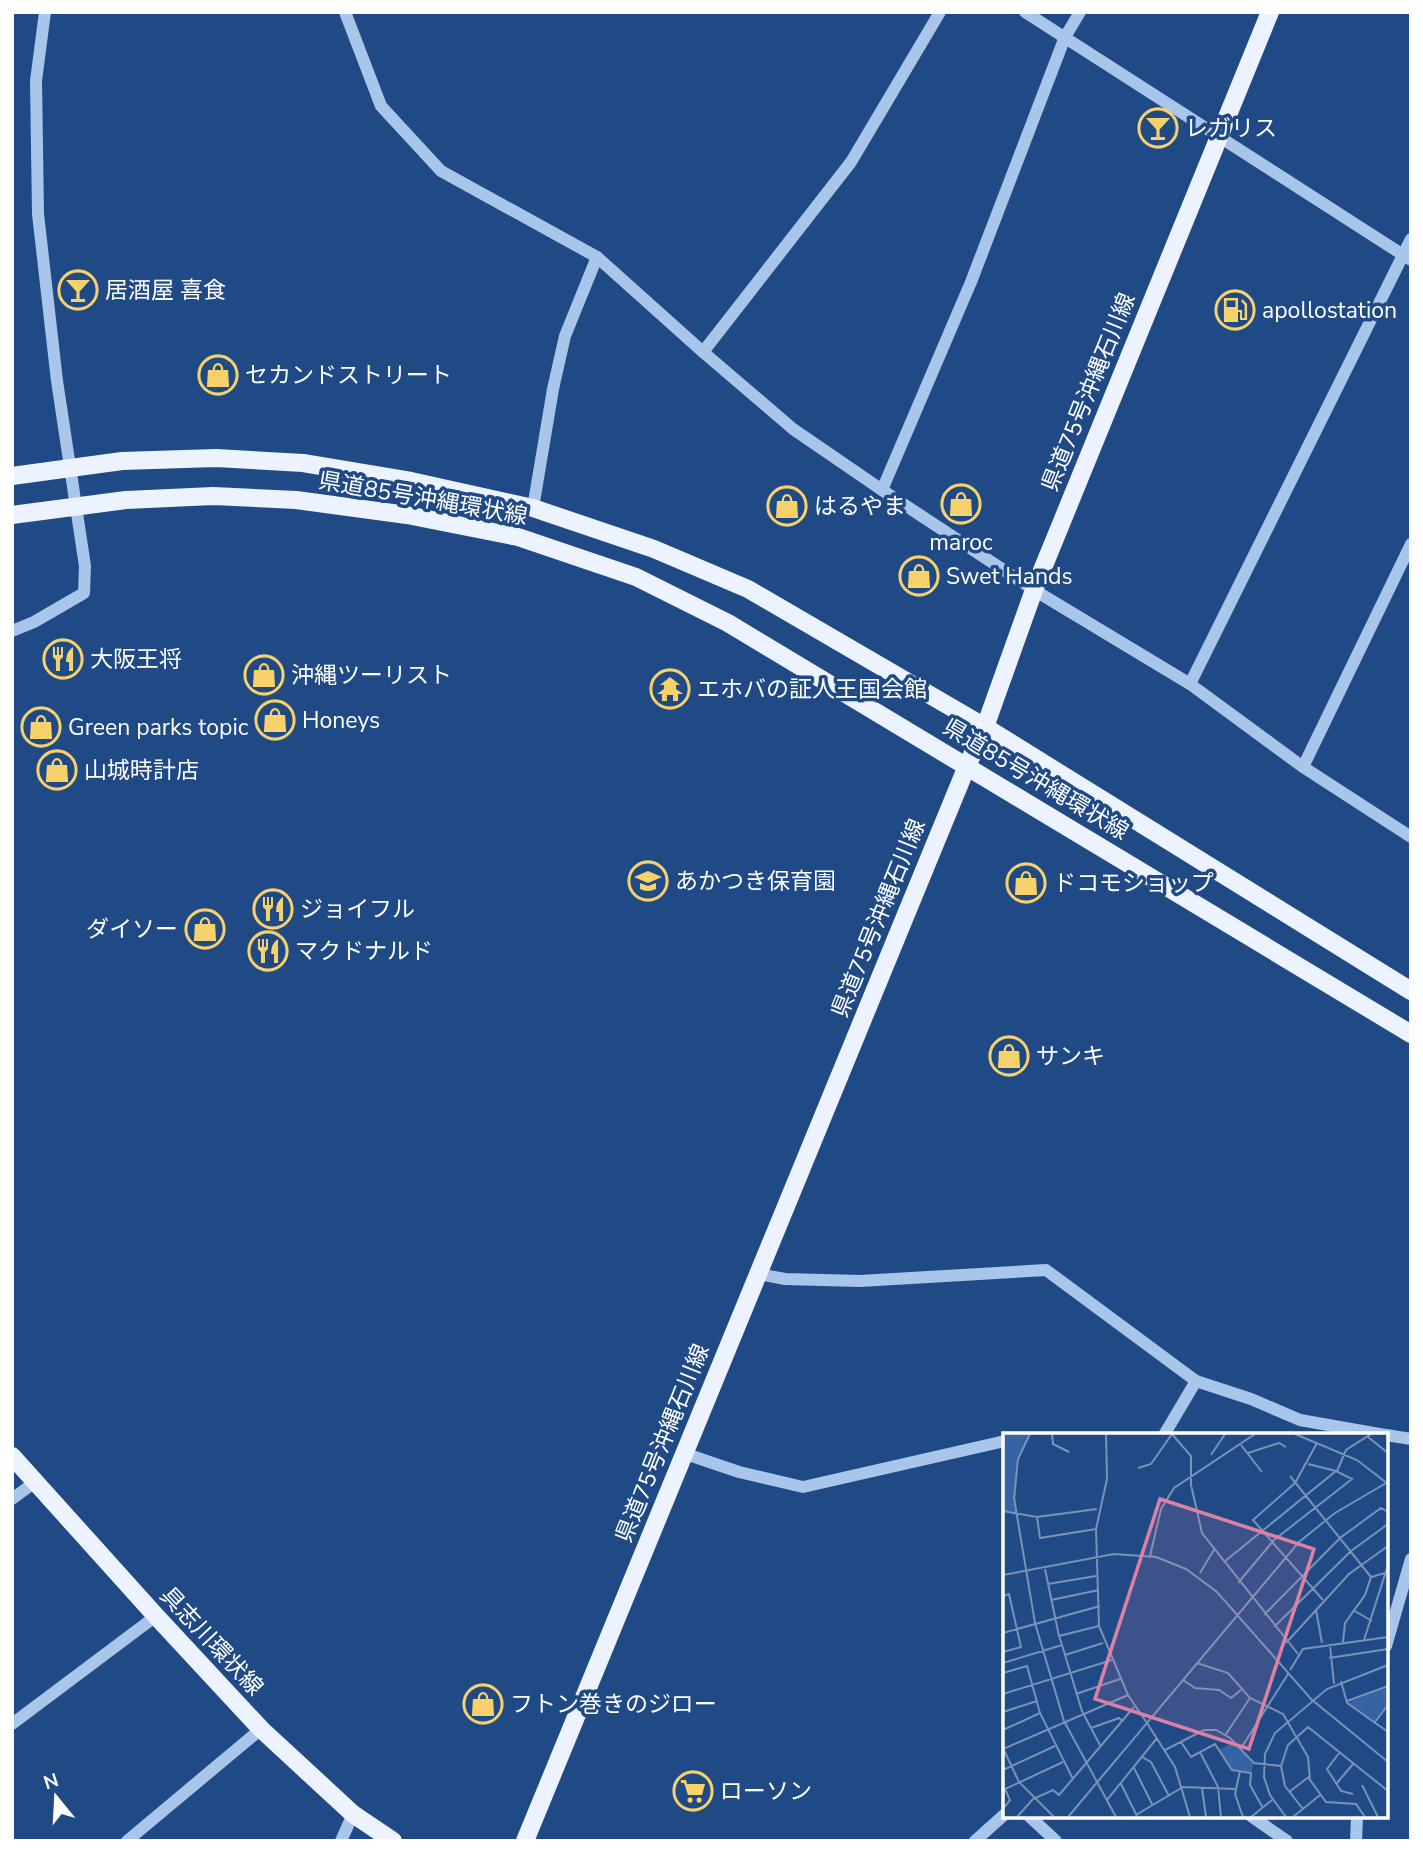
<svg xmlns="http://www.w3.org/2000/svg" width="1423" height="1853" font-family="'Nunito Sans','Noto Sans JP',sans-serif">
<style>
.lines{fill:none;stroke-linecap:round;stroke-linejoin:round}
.minor{stroke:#a9c5ea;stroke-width:12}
.major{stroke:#edf3fe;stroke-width:18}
.labels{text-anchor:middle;stroke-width:7;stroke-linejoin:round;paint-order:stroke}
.poi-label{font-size:23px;fill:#fff;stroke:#204a86;text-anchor:start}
.street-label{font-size:23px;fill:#fff;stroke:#204a86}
.inset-road{fill:none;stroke:#7992b6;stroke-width:2}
.view{fill:#dd80a5;fill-opacity:0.15;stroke:#dd80a5;stroke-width:3.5}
.inset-edge{fill:none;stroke:#fff;stroke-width:3.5}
</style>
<rect width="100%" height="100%" fill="#204a86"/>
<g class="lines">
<g class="minor">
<path d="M345,12L381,106L441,171L597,257L703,352L793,429L882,490L1034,590L1190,684L1303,767L1411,837"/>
<path d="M1025,12L1411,260"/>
<path d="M703,352L851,162L940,12"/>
<path d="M882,490L971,282L1065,37L1080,12"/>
<path d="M533,508L553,389L565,336L597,257"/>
<path d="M12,631L34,622L84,593L85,566L57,381L38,214L36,81L45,12"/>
<path d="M1190,684L1411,239"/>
<path d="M1303,767L1411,544"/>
<path d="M758,1274L785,1279L860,1281L1046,1270L1196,1381L1251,1399L1300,1420L1385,1435"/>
<path d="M1164,1435L1196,1381"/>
<path d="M1386,1435L1411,1439"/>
<path d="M683,1453L739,1472L803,1487L1005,1441"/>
<path d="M12,1499L35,1482"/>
<path d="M1386,1646L1411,1559"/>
<path d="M12,1724L156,1616"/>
<path d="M1029,1816L1056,1841"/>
<path d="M1251,1816L1287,1841"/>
<path d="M127,1841L261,1729"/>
<path d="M341,1841L353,1814"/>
<path d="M975,1841L1005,1814"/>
<path d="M1356,1841L1357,1816"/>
</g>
<g class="major">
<path d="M12,476L122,461L216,458L303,463L411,481L533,508L654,549L748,589L985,727L1411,991"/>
<path d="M12,515L126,500L213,496L296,500L407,515L518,537L636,577L728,623L1411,1034"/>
<path d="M12,1456L156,1616L261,1729L353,1814L393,1841"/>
<path d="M525,1841L967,766L985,727L1034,590L1270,12"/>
</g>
</g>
<defs>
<g id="bar-ring" transform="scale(2.0125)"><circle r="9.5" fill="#204a86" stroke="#f7d16a" stroke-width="1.5"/><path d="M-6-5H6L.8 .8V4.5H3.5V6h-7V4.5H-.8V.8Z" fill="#f7d16a"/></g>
<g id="fuel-ring" transform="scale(2.0125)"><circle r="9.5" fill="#204a86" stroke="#f7d16a" stroke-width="1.5"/><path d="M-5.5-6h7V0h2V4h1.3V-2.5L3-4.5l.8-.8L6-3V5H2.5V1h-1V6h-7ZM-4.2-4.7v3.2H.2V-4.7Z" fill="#f7d16a"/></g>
<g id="shop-ring" transform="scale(2.0125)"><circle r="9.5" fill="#204a86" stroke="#f7d16a" stroke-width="1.5"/><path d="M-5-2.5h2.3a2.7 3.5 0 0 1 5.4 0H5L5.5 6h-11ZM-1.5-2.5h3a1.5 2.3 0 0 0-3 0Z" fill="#f7d16a"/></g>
<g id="restaurant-ring" transform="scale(2.0125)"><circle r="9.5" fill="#204a86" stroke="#f7d16a" stroke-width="1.5"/><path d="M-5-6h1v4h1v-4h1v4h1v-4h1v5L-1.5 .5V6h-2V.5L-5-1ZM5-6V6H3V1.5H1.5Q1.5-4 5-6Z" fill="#f7d16a"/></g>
<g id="temple-ring" transform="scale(2.0125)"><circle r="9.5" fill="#204a86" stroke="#f7d16a" stroke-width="1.5"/><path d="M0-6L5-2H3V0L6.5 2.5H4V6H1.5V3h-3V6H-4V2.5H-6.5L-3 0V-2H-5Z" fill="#f7d16a"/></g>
<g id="school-ring" transform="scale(2.0125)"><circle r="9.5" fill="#204a86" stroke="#f7d16a" stroke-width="1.5"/><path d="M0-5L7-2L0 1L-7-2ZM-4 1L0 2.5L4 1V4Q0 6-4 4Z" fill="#f7d16a"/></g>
<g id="supermarket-ring" transform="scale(2.0125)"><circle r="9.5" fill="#204a86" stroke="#f7d16a" stroke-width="1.5"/><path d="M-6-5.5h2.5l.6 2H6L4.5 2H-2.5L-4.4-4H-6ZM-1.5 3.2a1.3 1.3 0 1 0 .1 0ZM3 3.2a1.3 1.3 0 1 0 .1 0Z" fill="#f7d16a"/></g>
</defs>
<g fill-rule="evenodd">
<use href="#bar-ring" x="1158" y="128"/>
<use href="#bar-ring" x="78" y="290"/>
<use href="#fuel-ring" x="1235" y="310"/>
<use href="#shop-ring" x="218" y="375"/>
<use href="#shop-ring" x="961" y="504"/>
<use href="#shop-ring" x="787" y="506"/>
<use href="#shop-ring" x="919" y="576"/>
<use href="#restaurant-ring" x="63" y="659"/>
<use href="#shop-ring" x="264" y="675"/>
<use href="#temple-ring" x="670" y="689"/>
<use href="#shop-ring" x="275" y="720"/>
<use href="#shop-ring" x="41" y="727"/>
<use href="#shop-ring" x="57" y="770"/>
<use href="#school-ring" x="648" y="881"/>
<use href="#shop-ring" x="1026" y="883"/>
<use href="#restaurant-ring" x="273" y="909"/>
<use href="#shop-ring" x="205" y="929"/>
<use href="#restaurant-ring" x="268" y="951"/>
<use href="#shop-ring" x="1009" y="1056"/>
<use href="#shop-ring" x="483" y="1704"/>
<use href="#supermarket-ring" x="693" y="1791"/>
</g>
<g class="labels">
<g class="poi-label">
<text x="1185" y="136">レガリス</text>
<text x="105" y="298">居酒屋 喜食</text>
<text x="1262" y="318">apollostation</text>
<text x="245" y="383">セカンドストリート</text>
<text x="814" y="514">はるやま</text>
<text x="961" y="550" text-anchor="middle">maroc</text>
<text x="946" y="584">Swet Hands</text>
<text x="90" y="667">大阪王将</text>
<text x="291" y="683">沖縄ツーリスト</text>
<text x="697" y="697">エホバの証人王国会館</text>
<text x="302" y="728">Honeys</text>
<text x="68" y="735">Green parks topic</text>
<text x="84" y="778">山城時計店</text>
<text x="675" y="889">あかつき保育園</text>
<text x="1053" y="891">ドコモショップ</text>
<text x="300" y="917">ジョイフル</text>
<text x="178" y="937" text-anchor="end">ダイソー</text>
<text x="295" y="959">マクドナルド</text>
<text x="1036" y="1064">サンキ</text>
<text x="510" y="1712">フトン巻きのジロー</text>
<text x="720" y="1799">ローソン</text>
</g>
<g class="street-label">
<text transform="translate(1088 392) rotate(-68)" y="8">県道75号沖縄石川線</text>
<text transform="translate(423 498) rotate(10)" y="8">県道85号沖縄環状線</text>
<text transform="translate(1036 779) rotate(31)" y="8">県道85号沖縄環状線</text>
<text transform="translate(878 918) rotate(-68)" y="8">県道75号沖縄石川線</text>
<text transform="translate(662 1443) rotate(-68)" y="8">県道75号沖縄石川線</text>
<text transform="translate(212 1641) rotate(47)" y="8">具志川環状線</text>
</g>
</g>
<g transform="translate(1003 1433)">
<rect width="385" height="385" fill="#204a86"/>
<path d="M0,1H27L15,26L12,82L0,78ZM385,253V272L370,290L344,270ZM230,309L251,330L248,340L229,337L216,317Z" fill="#3464a3"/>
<path class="inset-road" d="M27,1L15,26L11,65L32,190L61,288L113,384M49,1L50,11L66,19M103,1L104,46L93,96L96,193L125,262L144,290M169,1L188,23V52L199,100L295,221M292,1L354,27L385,51M365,4L385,20M314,10L292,50L250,87L320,167M238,12L259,39M245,20L276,10L283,14M208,22L222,1M305,31L333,38M135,35L148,31L169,1M334,38L343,17L368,1M287,43L368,144L382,140M0,78L34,84L94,76M34,84L37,105L93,96M147,123L158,76L171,55L252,1M221,129L333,38L349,46L271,107L235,150M42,136L56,203L96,193M197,140L212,115M0,142L111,121L153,124L183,136L214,159L308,266L385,329M45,151L93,143M0,163L6,161L18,214L0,219M48,167L96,157M313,177L319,210M350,177L369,188M261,182L337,105L378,75L385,79M271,194L348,118L385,91M0,200L97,173M361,207L385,132M340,209L342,190L362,162L368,144M283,210L346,141L385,113M59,212L79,278L98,314M327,212L331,251M62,222L100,210M326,225L385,216M0,230L59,212L56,203M194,230L225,240L247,265L280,281L305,324L307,347L323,369L353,371L362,384M287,237L300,216L385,204M0,240L24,233L37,280L70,346M180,247L192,255L216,257L228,265L238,257M338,248L344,270L385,299M0,261L109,227M73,261L117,246M344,268L385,253M0,279L34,268M372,289L385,272M144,290L172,334L187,384M88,295L116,285L119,288M0,297L37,280M223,301L247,265M178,309L188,324L212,311L229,337L248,340L247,352L260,375M0,315L16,349L51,384M0,316L125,262M162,317L201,297H213L227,305L251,330L278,333M237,317L285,241M197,319L215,354M337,319L324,336L338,358L350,361M139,324L148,329L166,363M131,335L150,373M0,337L52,313M237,338L232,361L240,384M118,351L134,383M333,351L351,330M359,352L375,384M215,354L218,384M199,355L203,384M0,357L60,329M286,359L307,343M104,367L154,305M0,376L7,367L2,356M300,376L282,353L278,333L285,312L305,294L385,358M133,382L180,354L232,356M14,384L30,366L50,357L56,362L131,274M65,384L296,109L332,80L385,49M248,384L269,367M283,384L267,362L261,344L262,321L272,300L324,256L385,232M290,384L317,362"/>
<path class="view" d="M157,66L311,116L246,316L92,266Z"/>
<rect width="385" height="385" class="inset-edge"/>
</g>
<rect width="1423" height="1853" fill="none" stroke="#ffffff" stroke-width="28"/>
<g transform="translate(56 1797) rotate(342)" stroke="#204a86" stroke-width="5" paint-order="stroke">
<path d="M0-5L12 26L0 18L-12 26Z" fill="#ffffff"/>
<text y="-10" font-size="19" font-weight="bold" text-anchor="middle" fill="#ffffff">N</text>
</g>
</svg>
